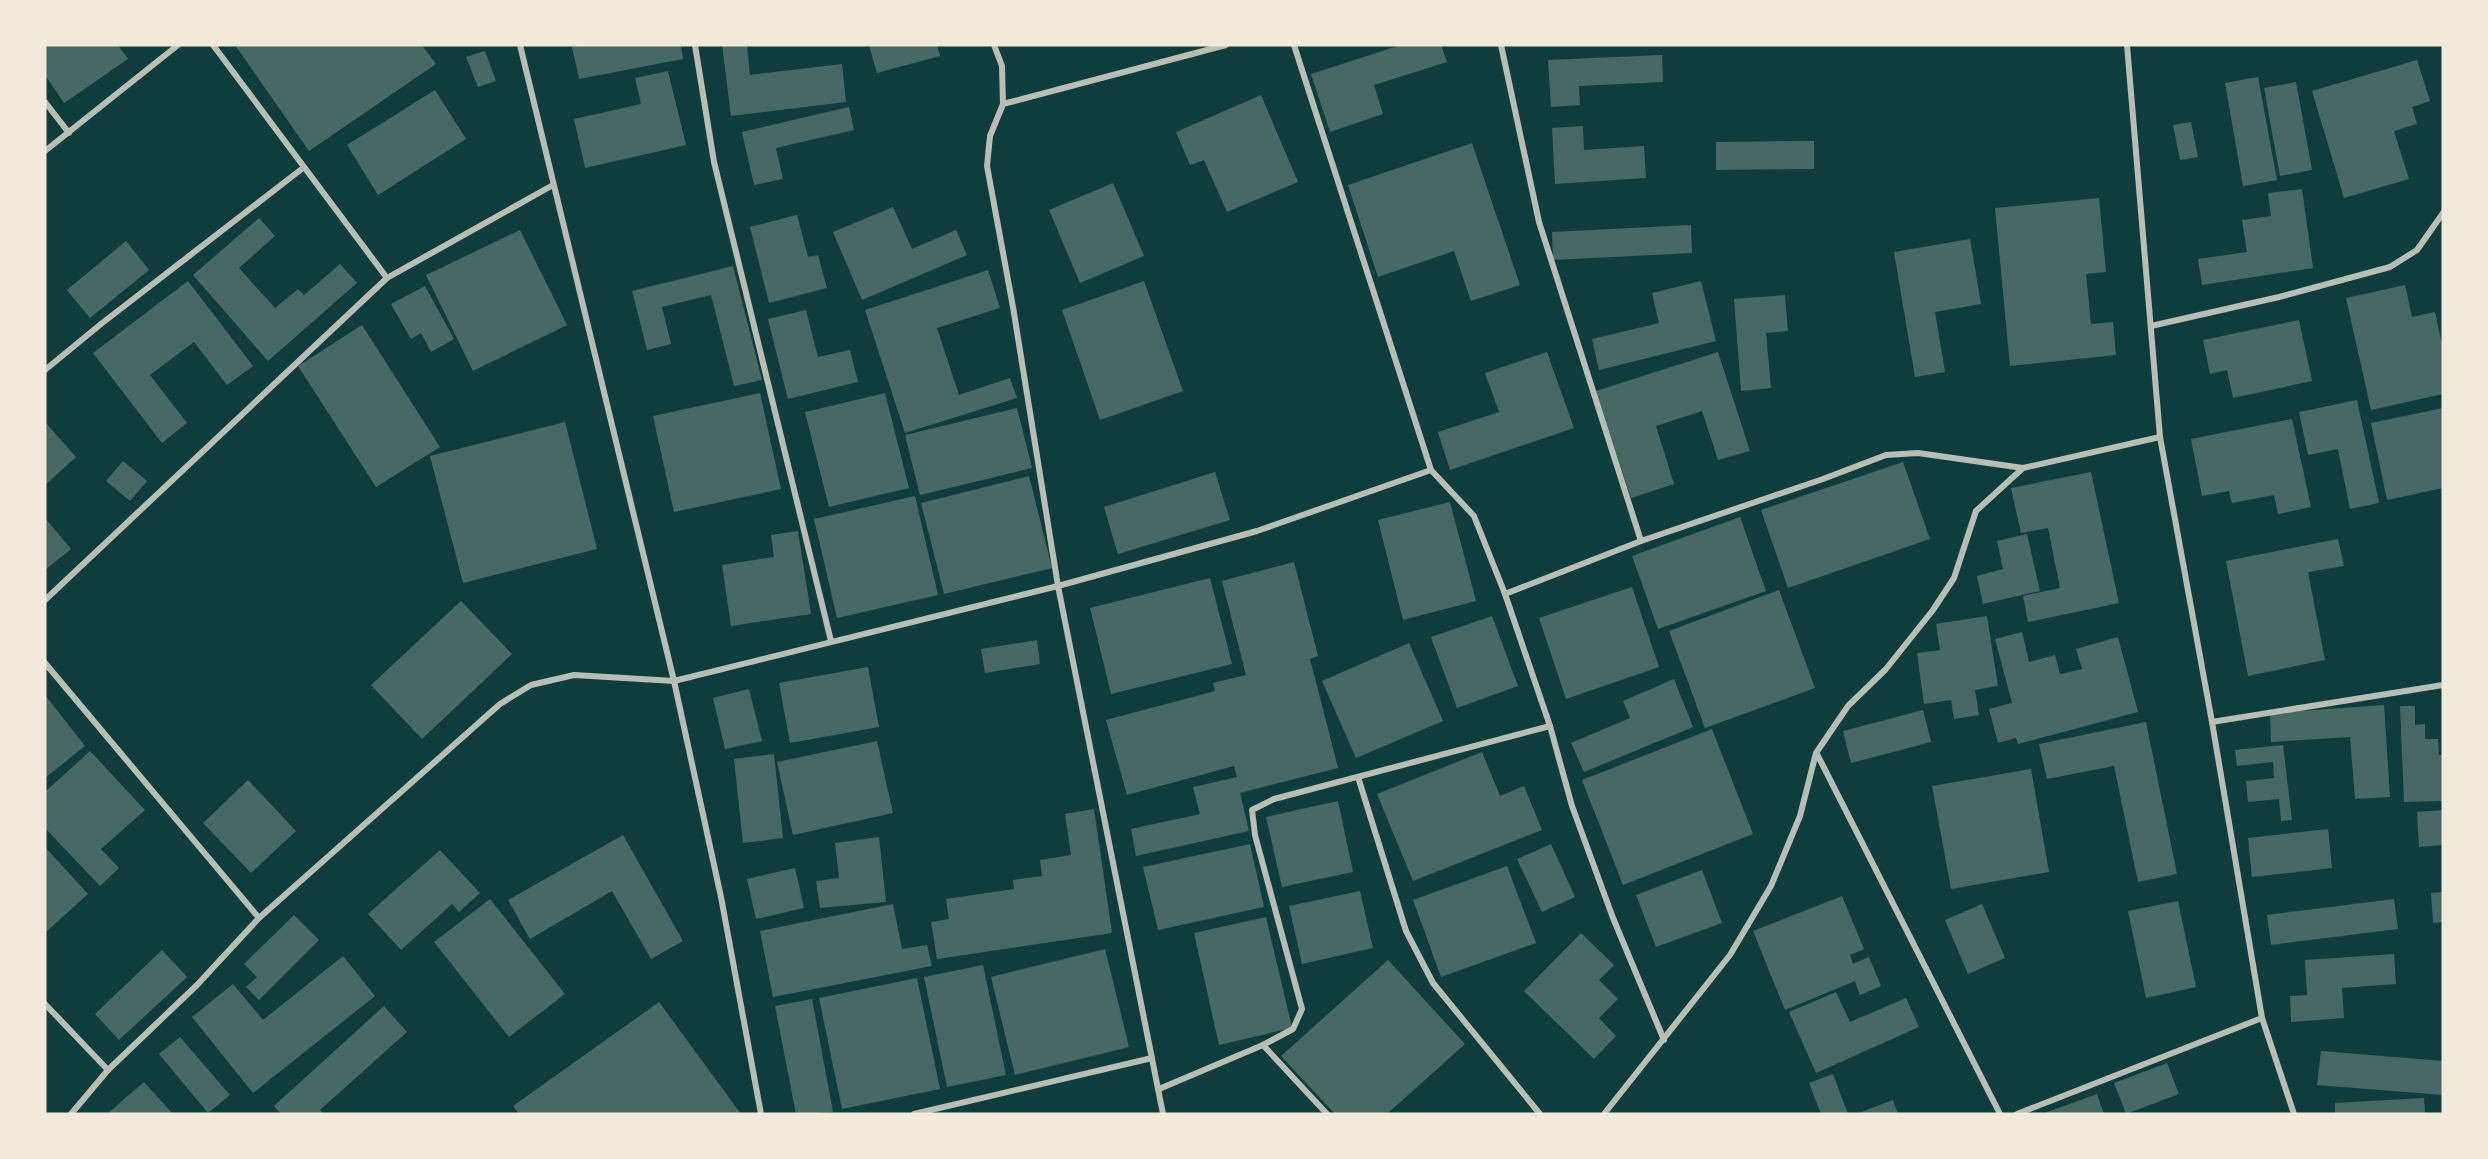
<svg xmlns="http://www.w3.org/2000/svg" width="2488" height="1159" font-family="'Playfair Display',serif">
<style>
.building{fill:#486865}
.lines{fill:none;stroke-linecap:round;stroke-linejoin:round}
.minor{stroke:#b8beb3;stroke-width:6}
</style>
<rect width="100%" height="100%" fill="#0f3d3e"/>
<g class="building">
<path d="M45,45H118L128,59L64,103L45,75Z"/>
<path d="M235,45H422L436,64L309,151Z"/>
<path d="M581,45H681L683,59L579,79L572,47Z"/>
<path d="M722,45H747L750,75L842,64L846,102L731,116Z"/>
<path d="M869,45H937L940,56L877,73Z"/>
<path d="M1401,45H1441L1447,62L1374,85L1383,114L1330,132L1311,74Z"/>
<path d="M485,51L496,81L478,87L466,57Z"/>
<path d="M1662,55L1663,82L1579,86L1580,105L1551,107L1548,60Z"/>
<path d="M2417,60L2430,101L2412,107L2417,124L2394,131L2409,179L2344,198L2312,91Z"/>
<path d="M668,71L686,145L585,168L574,119L641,104L635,78Z"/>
<path d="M2258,77L2277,180L2243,186L2225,83Z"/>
<path d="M2296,82L2312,170L2280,176L2264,88Z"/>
<path d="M435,90L466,139L378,195L347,145Z"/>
<path d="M1261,95L1298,182L1227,212L1204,160L1190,165L1176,132Z"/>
<path d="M849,107L854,130L776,148L783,179L754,185L742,132Z"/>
<path d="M2191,122L2198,157L2180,160L2173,125Z"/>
<path d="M1583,126L1584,150L1644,146L1646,178L1555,184L1552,128Z"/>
<path d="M1814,141V169L1716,170V142Z"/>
<path d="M1472,143L1520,285L1471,301L1454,251L1378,277L1348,185Z"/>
<path d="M1113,183L1144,256L1080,283L1049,210Z"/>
<path d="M2302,189L2313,268L2202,285L2198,259L2247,252L2242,220L2271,216L2268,193Z"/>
<path d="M2099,198L2106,272L2086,274L2091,324L2113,322L2116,355L2010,366L1995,208Z"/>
<path d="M893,207L912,249L956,230L967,255L862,300L833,232Z"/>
<path d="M797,215L808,257L818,255L827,288L769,303L750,227Z"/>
<path d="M259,218L275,236L239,268L275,308L298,289L304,295L340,264L357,283L268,361L193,275Z"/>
<path d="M1691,225L1692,253L1553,260L1552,232Z"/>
<path d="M520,230L567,325L473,371L426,275Z"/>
<path d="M1970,239L1981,304L1935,312L1945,372L1915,377L1894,252Z"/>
<path d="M126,241L149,270L90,318L67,290Z"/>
<path d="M733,266L762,380L734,386L711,295L662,307L671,344L647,350L632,291Z"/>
<path d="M988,270L1000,308L937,328L959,395L1010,378L1017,398L905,433L865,310Z"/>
<path d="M188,281L253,366L227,385L194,342L150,375L187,423L162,443L93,353Z"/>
<path d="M1144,281L1183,391L1100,420L1062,310Z"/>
<path d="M1701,281L1716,341L1599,370L1592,339L1659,323L1652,293Z"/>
<path d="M2405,285L2412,317L2435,312L2443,348V394L2371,410L2346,298Z"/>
<path d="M425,286L454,339L431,352L421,333L411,339L391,304Z"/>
<path d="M1785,295L1788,331L1766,333L1771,388L1741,391L1734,299Z"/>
<path d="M806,310L818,357L850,350L858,382L788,399L768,319Z"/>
<path d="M2299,320L2312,381L2233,398L2227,370L2210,374L2203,340Z"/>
<path d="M362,325L440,447L376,487L298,366Z"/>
<path d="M1547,352L1574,428L1450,470L1438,432L1499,412L1485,373Z"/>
<path d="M1718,352L1750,451L1718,460L1702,411L1656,426L1674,484L1631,498L1596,391Z"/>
<path d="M760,393L781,489L674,512L653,416Z"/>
<path d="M885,393L909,488L829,507L805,412Z"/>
<path d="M2357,400L2379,503L2350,509L2338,449L2308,455L2299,412Z"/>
<path d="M1017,408L1032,468L920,495L905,435Z"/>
<path d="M2443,408V488L2387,500L2371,423Z"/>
<path d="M2292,419L2311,507L2278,514L2274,495L2232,503L2229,491L2202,496L2191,439Z"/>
<path d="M45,422L76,457L45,485Z"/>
<path d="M565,422L597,549L463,583L430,456Z"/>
<path d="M123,461L147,481L130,501L106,481Z"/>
<path d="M1903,462L1930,539L1788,588L1761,510Z"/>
<path d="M1215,472L1230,520L1118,554L1104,507Z"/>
<path d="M2091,472L2119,603L2028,622L2023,596L2060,588L2048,528L2021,533L2011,488Z"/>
<path d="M1029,476L1052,568L944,594L921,503Z"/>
<path d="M915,496L938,595L837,618L814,519Z"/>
<path d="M1450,502L1476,601L1403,620L1378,520Z"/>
<path d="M1740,517L1766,591L1658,629L1632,556Z"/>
<path d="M45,518L71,549L45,570Z"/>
<path d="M798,531L811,614L731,626L722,565L774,557L771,535Z"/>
<path d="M2027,534L2040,591L1983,604L1977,576L2003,569L1997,541Z"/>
<path d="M2338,539L2344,566L2308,572L2325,660L2248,676L2226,561Z"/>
<path d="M1294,562L1318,656L1310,659L1338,768L1240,793L1249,831L1136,856L1131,829L1200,814L1193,787L1237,777L1234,766L1127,795L1106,720L1215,691L1213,683L1246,675L1222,581Z"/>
<path d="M1210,578L1232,664L1111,694L1090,608Z"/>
<path d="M1632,587L1659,667L1566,699L1539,618Z"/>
<path d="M1779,590L1815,688L1705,728L1669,631Z"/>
<path d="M461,601L512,654L422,739L371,685Z"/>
<path d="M1492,616L1518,686L1457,708L1431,637Z"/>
<path d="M1987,616L1998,686L1975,690L1979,715L1954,719L1951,700L1924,704L1917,653L1940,650L1936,624Z"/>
<path d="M2022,632L2029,662L2055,655L2060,674L2082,669L2076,649L2118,637L2138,712L2018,744L2016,738L1998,743L1989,709L2012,703L1995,639Z"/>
<path d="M1037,640L1040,664L985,673L981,649Z"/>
<path d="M1409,643L1443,721L1356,758L1322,681Z"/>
<path d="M868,667L879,727L790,743L779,683Z"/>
<path d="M1674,679L1693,727L1584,772L1571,743L1630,718L1623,701Z"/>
<path d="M749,689L762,741L725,749L713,698Z"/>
<path d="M45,695L85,746L45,778Z"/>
<path d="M2384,705L2390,797L2355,799L2350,737L2271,742L2270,713Z"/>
<path d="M2400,706H2415V725L2425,724V739H2438L2439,755H2443V801L2404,802Z"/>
<path d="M1923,710L1931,742L1851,763L1843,731Z"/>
<path d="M2146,722L2177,874L2138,882L2114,766L2047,779L2039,744Z"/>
<path d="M1712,729L1753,834L1623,885L1582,780Z"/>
<path d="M877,741L893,813L793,835L777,762Z"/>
<path d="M2283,745L2292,820L2281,821L2279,799L2248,802L2246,781L2274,778L2273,762L2237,766L2235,750Z"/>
<path d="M90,751L145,810L101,849L119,868L100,886L45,828V792Z"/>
<path d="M1482,752L1500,796L1524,786L1542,830L1413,881L1377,794Z"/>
<path d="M774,754L783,838L743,843L734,759Z"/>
<path d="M2031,769L2049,872L1951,889L1932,786Z"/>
<path d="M248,780L296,831L251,873L203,823Z"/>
<path d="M1338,801L1353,872L1282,887L1266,817Z"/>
<path d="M1094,809L1112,933L937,959L931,922L949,919L946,899L1014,889L1013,880L1042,876L1040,860L1071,855L1065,814Z"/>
<path d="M2443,810V845L2419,847L2417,812Z"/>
<path d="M2328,829L2332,868L2252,877L2248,838Z"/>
<path d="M623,835L683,941L651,959L612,891L530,939L508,900Z"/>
<path d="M879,837L886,902L820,908L816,881L839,878L835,843Z"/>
<path d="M1250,844L1264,907L1158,930L1143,867Z"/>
<path d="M1551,844L1575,897L1542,912L1517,859Z"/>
<path d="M45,847L88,894L47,931L45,929Z"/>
<path d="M440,850L480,893L459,912L452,904L401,950L368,914Z"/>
<path d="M1507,866L1536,943L1441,977L1413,900Z"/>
<path d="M795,868L804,908L756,919L747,879Z"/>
<path d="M1702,870L1722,923L1656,947L1636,895Z"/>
<path d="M1360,891L1373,948L1302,964L1289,906Z"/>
<path d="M2443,892V922L2433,923L2431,893Z"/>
<path d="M1842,896L1864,949L1850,955L1853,964L1869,957L1881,986L1860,995L1855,981L1785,1010L1753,931Z"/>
<path d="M490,899L565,994L509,1037L434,942Z"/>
<path d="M2394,899L2398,929L2271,945L2267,915Z"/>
<path d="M2178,901L2196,987L2146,998L2128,911Z"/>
<path d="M893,904L902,949L927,945L932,966L773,997L760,931Z"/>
<path d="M1982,904L2005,958L1968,974L1945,920Z"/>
<path d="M294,915L319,940L259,1000L246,987L257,977L244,964Z"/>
<path d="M1266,917L1292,1028L1219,1045L1194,933Z"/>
<path d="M1581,933L1614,965L1599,980L1618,999L1599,1018L1616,1036L1594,1059L1524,991Z"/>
<path d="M1105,949L1129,1047L1015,1075L991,977Z"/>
<path d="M162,950L187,977L119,1040L95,1014Z"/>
<path d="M2394,954L2396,984L2342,988L2344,1018L2291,1022L2290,996L2307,995L2305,960Z"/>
<path d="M343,956L375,996L253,1093L192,1017L233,984L263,1020Z"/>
<path d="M1388,960L1465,1044L1387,1114H1335L1281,1056Z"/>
<path d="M983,965L1006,1075L947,1087L924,977Z"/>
<path d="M917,978L940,1089L842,1109L819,998Z"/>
<path d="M1836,992L1850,1022L1906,998L1919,1027L1816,1073L1789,1012Z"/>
<path d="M812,999L833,1112L796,1114L775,1006Z"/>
<path d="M659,1002L741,1114H519L513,1106Z"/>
<path d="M384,1006L407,1032L320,1110L324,1114H281L274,1106Z"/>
<path d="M180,1037L230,1095L208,1113L159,1054Z"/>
<path d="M2321,1051L2443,1061V1095L2317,1085Z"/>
<path d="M2167,1063L2179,1094L2126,1114L2114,1083Z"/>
<path d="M1833,1074L1848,1114H1821L1809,1083Z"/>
<path d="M144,1082L173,1114H107Z"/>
<path d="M2097,1094L2104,1114H2042Z"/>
<path d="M2424,1098L2425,1114H2335V1103Z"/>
<path d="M1893,1100L1898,1114H1856Z"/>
</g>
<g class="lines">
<g class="minor">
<path d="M213,45L387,278"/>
<path d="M520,45L674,681L721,897L761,1114"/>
<path d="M695,45L714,162L831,641"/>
<path d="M994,45L1002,66L1003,104L990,136L987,166L1013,307L1058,586L1163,1114"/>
<path d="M1501,45L1539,222L1641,541"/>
<path d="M2127,45L2160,437L2212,722L2262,1018L2294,1114"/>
<path d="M45,102L69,133"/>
<path d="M1003,104L1226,45"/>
<path d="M45,151L178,45"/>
<path d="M2151,326L2279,297L2390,267L2417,250L2443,213"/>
<path d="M45,370L101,324L303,168"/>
<path d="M1505,594L1641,541L1823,479L1886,455L1918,453L2023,468"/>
<path d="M45,600L387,278L553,185"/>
<path d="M45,663L259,918"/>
<path d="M2212,722L2443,685"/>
<path d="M1550,726L1572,806L1613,918L1664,1040"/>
<path d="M1817,754L2000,1114"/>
<path d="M1358,777L1406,931L1433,983L1540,1114"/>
<path d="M45,1004L108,1070"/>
<path d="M1263,1045L1327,1114"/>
<path d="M1159,1089L1263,1045L1293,1029L1302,1009L1255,835L1252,810L1274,799L1550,726L1505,594L1474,516L1431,470"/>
<path d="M71,1114L108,1070L197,985L259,918L500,704L531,685L574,675L674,681L1058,586L1257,531L1431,470L1294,45"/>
<path d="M914,1114L1152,1058"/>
<path d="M1604,1114L1730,955L1771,886L1800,816L1816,753L1848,706L1886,669L1933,610L1954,578L1976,511L2023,468L2160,437"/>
<path d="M2017,1114L2262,1018"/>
</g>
</g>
<rect width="2488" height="1159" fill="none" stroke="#f1e9da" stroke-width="93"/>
</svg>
